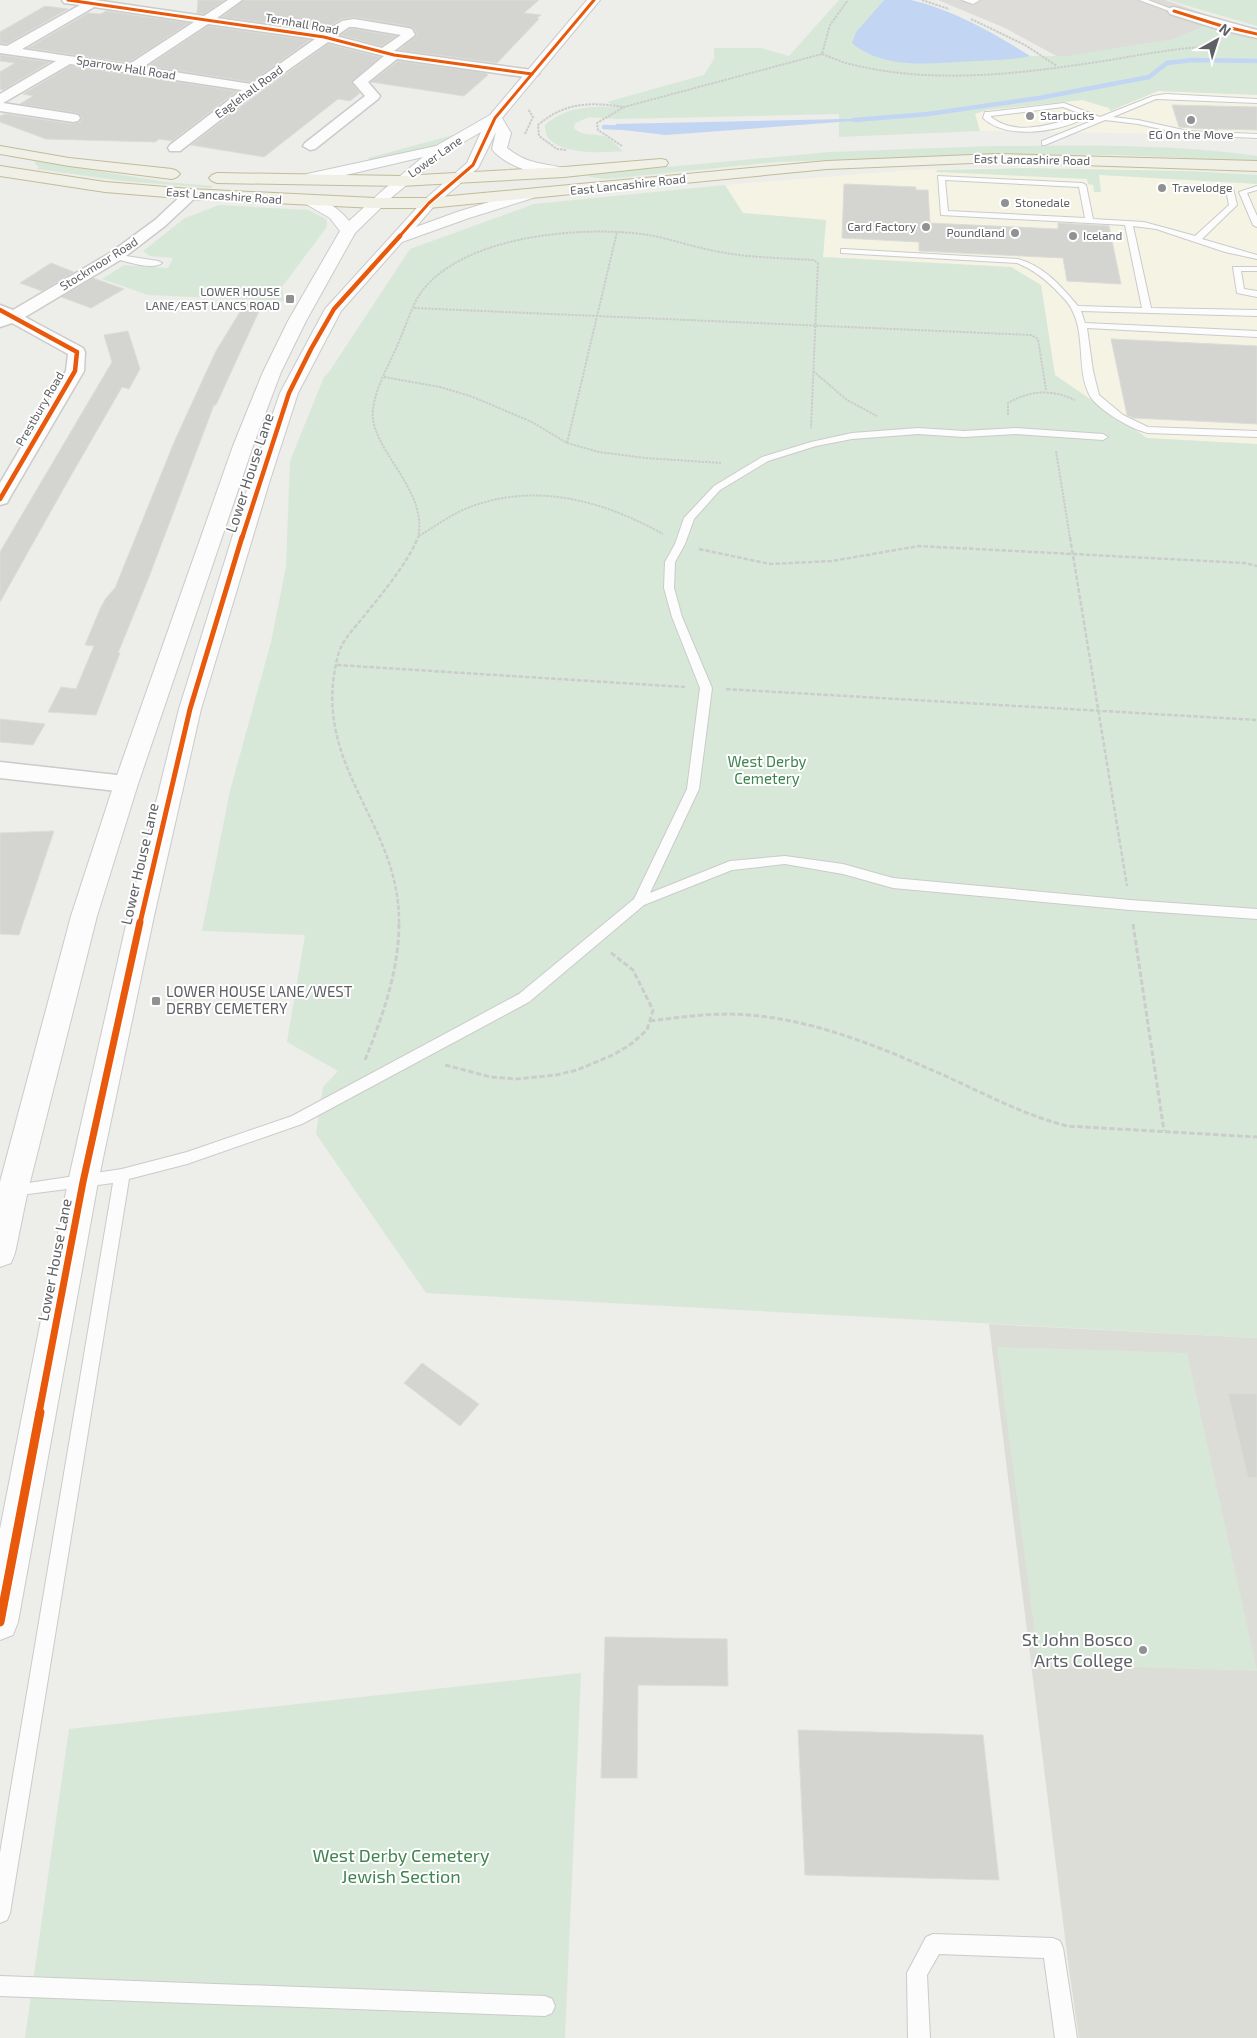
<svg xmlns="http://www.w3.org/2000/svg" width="1257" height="2038" font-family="'Exo 2',sans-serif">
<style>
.commercial{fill:#f5f4e4}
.industrial{fill:#dddcd9}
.education{fill:#ddddd7}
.green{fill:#d8e8d8}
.water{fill:#c2d5f3}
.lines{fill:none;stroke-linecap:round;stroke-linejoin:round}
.stream{stroke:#c2d5f3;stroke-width:4.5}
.building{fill:#d4d4d1;stroke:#dcdcd8}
.service-casing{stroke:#cacbca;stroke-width:2}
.minor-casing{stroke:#cacbca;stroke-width:3}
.tertiary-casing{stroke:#cacbca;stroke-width:2}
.trunk-casing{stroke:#c2bc99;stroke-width:2}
.path-far2{stroke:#cacdcc;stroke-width:2;stroke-dasharray:2.5 1;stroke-linecap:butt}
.path-far1{stroke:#cacdcc;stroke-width:2.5;stroke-dasharray:4.5 2;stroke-linecap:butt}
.path{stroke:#cacdcc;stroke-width:3;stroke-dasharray:5.5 2.5;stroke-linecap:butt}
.service{fill:#fcfcfc;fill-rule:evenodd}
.minor{fill:#fcfcfc;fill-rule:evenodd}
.tertiary{fill:#fcfcfc;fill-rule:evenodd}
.trunk{fill:#f0f0e6;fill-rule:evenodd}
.cycleway-far4-casing{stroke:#fff;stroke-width:5}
.cycleway-far3-casing{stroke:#fff;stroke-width:6}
.cycleway-far2-casing{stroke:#fff;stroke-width:8}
.cycleway-far1-casing{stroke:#fff;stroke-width:10}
.cycleway-casing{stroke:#fff;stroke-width:12}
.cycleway-far4{stroke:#e8590c;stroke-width:3}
.cycleway-far3{stroke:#e8590c;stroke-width:4.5}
.cycleway-far2{stroke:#e8590c;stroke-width:5}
.cycleway-far1{stroke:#e8590c;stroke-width:7}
.cycleway{stroke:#e8590c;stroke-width:9}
.poi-dot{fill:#909193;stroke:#fff;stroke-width:2}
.labels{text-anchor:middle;stroke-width:4;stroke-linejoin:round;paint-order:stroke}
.far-street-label{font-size:12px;fill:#5e6065;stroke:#fff}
.far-poi-label{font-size:12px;fill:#5e6065;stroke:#fff;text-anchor:start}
.street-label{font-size:15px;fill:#5e6065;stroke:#fff}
.park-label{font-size:15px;fill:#3f844e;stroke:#fff}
.poi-label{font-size:15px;fill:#5e6065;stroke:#fff;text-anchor:start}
.near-poi-label{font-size:18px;fill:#5e6065;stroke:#fff;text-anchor:end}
.near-park-label{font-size:18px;fill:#3f844e;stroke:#fff}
</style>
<rect width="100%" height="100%" fill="#edede9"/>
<g class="commercial">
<path d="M1158,91L1257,95V140L1129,133L980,131L975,114L987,110L1082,100L1109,108L1110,111Z"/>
<path d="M1025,167L1190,170L1257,175V444L1147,438L1055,375L1041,285L1011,267L823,257L826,220L743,213L725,185L911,170Z"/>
</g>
<path class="industrial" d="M938,0H1165L1230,23L1257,28V62L1060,58L1005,28Z"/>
<path class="education" d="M989,1324L1257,1338V2038H1079L1068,1962Z"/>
<g class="green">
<path d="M839,0H884L856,32L936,63L1030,56H1066L1174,39L1209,24L1257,36V95L1158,91L1110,111L1109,108L1082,100L987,110L975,114L980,131L839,137V114L616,119L589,117L575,123L574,128C583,137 592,133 603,136C609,137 618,147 623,151C603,153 542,156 545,125C566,106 592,106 618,107L607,102L704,75L714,59V48H761L789,56Z"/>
<path d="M1169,0H1257V26L1178,3Z"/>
<path d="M457,134L434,146L372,162L368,158Z"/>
<path d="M993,146C1081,146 1170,143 1257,156V161L1116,155L1001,154L777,162L606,179L590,177L589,174L830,152Z"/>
<path d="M36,161L166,182L213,186L211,188L123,181L37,169L39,167L34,163Z"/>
<path d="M1029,168L1192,171L1257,175V184L1099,175L1101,192H1094L1093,185L1088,184L1087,179L936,172L937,170Z"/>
<path d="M725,185L743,213L826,220L823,257L1011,267L1041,285L1055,375L1147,438L1257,444V1338L426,1293L316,1134L323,1087L338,1071L287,1042L305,935L202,931L230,791L271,642L286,567L290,461L324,377L329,372L410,249L534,204Z"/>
<path d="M219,205L308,210L326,219L327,224L326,228L282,287L284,301L148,295L102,279L124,265L168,268L173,258L150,256L143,251L185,218Z"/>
<path d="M997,1347L1187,1353L1257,1671L1039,1664Z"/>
<path d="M581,1673L565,2038H25L69,1729Z"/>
</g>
<g class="water">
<path d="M884,0C893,0 903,0 911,0C951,9 996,34 1030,56C1013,60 994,60 976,61C936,63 884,71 852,43L856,32Z"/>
<path d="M892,118L666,135L615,129L616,124Z"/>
</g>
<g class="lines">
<g class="stream">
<path d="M854,120L928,114L1039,98L1149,77L1167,63L1192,60L1257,61"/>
<path d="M604,127L626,128"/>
</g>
</g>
<g class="building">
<path d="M198,0H225L204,14L197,13Z"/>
<path d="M244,0H539L524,13L541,15L537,18L539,19L497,63L399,50L417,35L414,28L408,26L354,17L341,19L324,31L222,17Z"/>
<path d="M45,6L68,9L7,44L0,43V32Z"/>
<path d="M106,11L189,23L128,63L28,48L88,13L101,14Z"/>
<path d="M208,26L310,40L251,82L148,66Z"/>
<path d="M350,29H354L396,36L382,46L340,35Z"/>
<path d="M328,44L380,57L352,81V83L360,93L350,101L338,99L264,157L191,145L259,93Z"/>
<path d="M0,55L50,62L3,90L0,89V72L15,63L0,61Z"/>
<path d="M398,61L486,73L488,75L464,96L371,82Z"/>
<path d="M70,66L237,91L172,141L159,139L155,142L46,139L0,122V116L5,114L73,124L80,122L82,117L78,113L20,104L33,96L23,94Z"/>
<path d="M1172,105L1257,107V130L1218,129V130L1179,127Z"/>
<path d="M844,184L916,187V190H928L930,223L1058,229V223L1109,226L1121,284L1067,281L1063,258L919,251V242L842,238Z"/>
<path d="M51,263L74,272L42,291L20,283Z"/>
<path d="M93,278L124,289L91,308L61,297Z"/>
<path d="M246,302L260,309L216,405H214L149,577L118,653H120L96,715L48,712L61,687L76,689L94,646L85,645L100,609L106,598L115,588L175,440L216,351Z"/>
<path d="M128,331L140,369L129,389L122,387L69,479L0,602V552L112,362L104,335Z"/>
<path d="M1111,339L1257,346V424L1133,418L1127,415Z"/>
<path d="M0,719L28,722L45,724L33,745L0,742Z"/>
<path d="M54,831L19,935L0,934V833Z"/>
<path d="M422,1363L479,1404L460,1426L404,1383Z"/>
<path d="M1228,1393L1257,1394V1477L1248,1478Z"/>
<path d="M605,1637L727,1639L728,1686L638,1685L637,1778H601Z"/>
<path d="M798,1730L983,1735L999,1880L805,1875Z"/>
</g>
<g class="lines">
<g class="service-casing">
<g id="service">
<path d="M962,0H980L973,4Z"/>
<path d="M1139,0H1148L1177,11L1172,12Z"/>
<path d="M1166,94L1257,99V103L1156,99L1113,117L1138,120L1188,131L1257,134V138L1188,135L1138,124L1105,120L1045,145H1042V141L1094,120C1085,116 1074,124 1065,126C1041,133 1003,137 983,118L985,112H988L1064,103L1100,117L1153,96ZM1063,107L1084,115C1054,123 1018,138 991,117V116Z"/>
<path d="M938,176L1082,183L1086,185L1093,219L1144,222L1195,236L1229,205L1226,190L1233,188L1237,205L1202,239L1257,255V259L1225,252L1156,229L1133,226L1151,308L1257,310V316L1081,311L1085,323L1257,331V337L1087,328L1093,371L1099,395L1123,415L1148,427L1257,431V437L1148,433C1133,430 1098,410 1090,396C1076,370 1086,336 1072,310C1069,302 1060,295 1055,289C1044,278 1032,269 1017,263L841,253V249H844L1018,259C1044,266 1061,286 1078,306L1142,308L1125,225L941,215ZM945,180L1079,187L1085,218L948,211Z"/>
<path d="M1257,186V190L1247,193L1257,216V227L1253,225L1239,192Z"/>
<path d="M113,254L158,261L162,263C151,271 126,261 113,258Z"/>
<path d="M1233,267H1257V271H1241L1244,289L1257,291V297L1237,293Z"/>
<path d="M918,428L964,431L1016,428L1103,434L1108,437L1103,440L1016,434L964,437L918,434L852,439L816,446L768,461L720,490L694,519L685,544L675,562L674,588L682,617L712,688L699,789L650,893L730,861L785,856L843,864L893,878L1130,900L1257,909V919L1130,910L893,888L843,874L785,864L732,870L644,905L529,1002L302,1124L187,1164L129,1179L10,1913L7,1920L0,1923V1853L113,1183L13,1196L8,1194L5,1190L8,1186L122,1169L187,1152L292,1116L519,994L634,899L687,789L700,688L672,617L664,588L665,562L675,544L684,518L714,486L762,457L811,442L852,433Z"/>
<path d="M933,1934L1053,1938L1060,1941L1063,1948L1077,2038H1055L1044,1958L939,1954L927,1975L930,2038H908L907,1973L926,1937Z"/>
<path d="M0,1976L545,1996L552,1999L555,2006L552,2013L545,2016L0,1996Z"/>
</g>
</g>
<g class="minor-casing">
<g id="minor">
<path d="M62,0H95L204,16L228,0H242L217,18L324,33L342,21L354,19L408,28L412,29L415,35L394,51L532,70L539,74L532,78L397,59L368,82L380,96L378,99L315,149L310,150L303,146L305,143L365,96L353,82L384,56L328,42L258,91L180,151H170L168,148L170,145L242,90L70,64L3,103L73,114L78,115L80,118L78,121L73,122L0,111V94L56,61L0,53V45L7,46L80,5L64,3ZM94,7L194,22L128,65L22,49ZM208,24L315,39L251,84L143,67ZM349,27H354L401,35L382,48L336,36Z"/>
<path d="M1174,7L1257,30V38L1218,29L1170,14L1168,11L1170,8Z"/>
<path d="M191,190L196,191L198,194L196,197L165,226L122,259L25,317L83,348L85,352L84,371L9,499L7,503L0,505V483L66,371L68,354L12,323L0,327V305L13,310L110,253L155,220L186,191Z"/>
<path d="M0,762L126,776L134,778L137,784L134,790L126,792L0,778Z"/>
</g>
</g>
<g class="tertiary-casing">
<path id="tertiary" d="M587,0H600L502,118L511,133L507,148C528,165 544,163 569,169L572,172L569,175C548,180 505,167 492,149L496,132L478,168L434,206L416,227L457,212L528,190L533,192L536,195L533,198L469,218L402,242L341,311L298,393L269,483L201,709L154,916L98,1182L18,1622L13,1635L0,1640V1529L68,1182L128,916L179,709L249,483L280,393L325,309L424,200L467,163L481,132L448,151L392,197L355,233L306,321L281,372L253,446L138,784L97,916L28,1190L15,1253L11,1263L0,1267V1182L71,916L114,784L233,446L263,372L288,321L340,231L330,218L306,204L303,201L306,198C321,194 340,210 349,221L382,191L423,157L307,184L302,182L299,179L302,176L307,174L436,146L490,115Z"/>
</g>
<g class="trunk-casing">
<g id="trunk">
<path d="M0,146L69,158L172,169L177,171L180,174L177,177L172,179L69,166L0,154Z"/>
<path d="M996,154L1257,161V171L996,162L827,169L429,208H375L191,199L105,192L0,176V166L105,182L191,189L375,198H429L827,161Z"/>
<path d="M661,159L666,160L668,163L666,166L564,177L401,186L217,183L212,181L209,178L212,175L217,173L401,176L564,167Z"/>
</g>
</g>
<g class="path-far2">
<path d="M922,0L949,9"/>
<path d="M971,19L1025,45L1057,66"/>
<path d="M822,54C833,58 843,63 854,65C938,85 1026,73 1110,60C1146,54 1182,47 1219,46"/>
<path d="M525,134L533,117L528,109"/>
<path d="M622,146L598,130L597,123L624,107L822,54L830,25L848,0"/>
<path d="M566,150L557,149L539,136L538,125C565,102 590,102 624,107"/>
<path d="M414,308L1031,335L1038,339L1046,390"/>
<path d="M813,371L847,400L877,416"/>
<path d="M384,377L440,387L473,397L532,422L567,443L599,452L645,458L721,463"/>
<path d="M1008,415V403C1031,390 1051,389 1075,400"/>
<path d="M567,443L617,232"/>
<path d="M1056,451L1070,538"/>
<path d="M419,536C434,527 449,516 465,509C533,481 602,500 663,534"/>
<path d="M418,538C429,488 368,449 373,409C376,385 391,362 400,339C407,323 412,305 422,291C464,236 578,226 642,234C670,238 698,249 726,253C755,258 784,258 813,260L818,263L811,428"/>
</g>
<g class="path-far1">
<path d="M1070,537L1127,886"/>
<path d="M699,549L770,564L832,561L919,546L1245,563L1257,566"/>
<path d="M337,665L685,687"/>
<path d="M726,689L1257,720"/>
<path d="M399,923C400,820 307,764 339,652C343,640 352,631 360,621C377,600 409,562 418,537"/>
</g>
<g class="path">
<path d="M1133,924L1164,1131"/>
<path d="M650,1021C682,1017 716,1012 749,1015C813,1020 875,1045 934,1071C978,1090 1020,1114 1067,1126L1257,1137"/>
<path d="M365,1060C383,1015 399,971 399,922"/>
<path d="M445,1065L491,1077L516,1079L556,1075L577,1070L615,1054L631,1044L647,1030L653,1010L633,970L610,952"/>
</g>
<use href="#service" class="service"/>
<use href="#minor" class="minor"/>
<use href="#tertiary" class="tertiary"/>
<use href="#trunk" class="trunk"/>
<g class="cycleway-far4-casing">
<g id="cycleway-far4">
<path d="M68,0L324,37L394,55L532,74"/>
<path d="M1174,11L1222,26L1257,34"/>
<path d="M399,237L429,203L473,165L495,118L594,0"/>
</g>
</g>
<g class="cycleway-far3-casing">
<g id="cycleway-far3">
<path d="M0,310L77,352L75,371L0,499"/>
<path d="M242,538L289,393L311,349L334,309L400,236"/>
</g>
</g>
<g class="cycleway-far2-casing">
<path id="cycleway-far2" d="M140,923L190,709L242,537"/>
</g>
<g class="cycleway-far1-casing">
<path id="cycleway-far1" d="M39,1413L83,1182L140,922"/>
</g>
<g class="cycleway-casing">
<path id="cycleway" d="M0,1622L40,1412"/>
</g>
<use href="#cycleway-far4" class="cycleway-far4"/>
<use href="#cycleway-far3" class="cycleway-far3"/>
<use href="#cycleway-far2" class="cycleway-far2"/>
<use href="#cycleway-far1" class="cycleway-far1"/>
<use href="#cycleway" class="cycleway"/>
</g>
<g class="poi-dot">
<circle cx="1030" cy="116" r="5"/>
<circle cx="1191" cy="120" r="5"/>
<circle cx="1162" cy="188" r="5"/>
<circle cx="1005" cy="203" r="5"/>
<circle cx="926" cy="227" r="5"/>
<circle cx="1015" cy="233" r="5"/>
<circle cx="1073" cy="236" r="5"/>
<rect x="285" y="294" width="10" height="10" rx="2.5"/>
<rect x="151" y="996" width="10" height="10" rx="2.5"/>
<circle cx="1143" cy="1650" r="5"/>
</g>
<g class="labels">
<g class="far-street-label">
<text transform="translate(302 24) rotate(10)" y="4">Ternhall Road</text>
<text transform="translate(126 68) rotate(9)" y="4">Sparrow Hall Road</text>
<text transform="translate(249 92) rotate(-36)" y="4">Eaglehall Road</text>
<text transform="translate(435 157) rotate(-35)" y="4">Lower Lane</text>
<text transform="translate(1032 160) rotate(1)" y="4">East Lancashire Road</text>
<text transform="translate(628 185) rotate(-6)" y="4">East Lancashire Road</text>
<text transform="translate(224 196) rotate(4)" y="4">East Lancashire Road</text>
<text transform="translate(99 264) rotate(-32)" y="4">Stockmoor Road</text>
<text transform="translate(40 409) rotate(-60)" y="4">Prestbury Road</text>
</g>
<g class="far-poi-label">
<text x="1040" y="120">Starbucks</text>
<text x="1191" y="139" text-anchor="middle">EG On the Move</text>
<text x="1172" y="192">Travelodge</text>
<text x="1015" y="207">Stonedale</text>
<text x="916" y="231" text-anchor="end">Card Factory</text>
<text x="1005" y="237" text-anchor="end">Poundland</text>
<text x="1083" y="240">Iceland</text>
<text x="280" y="296" text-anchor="end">LOWER HOUSE<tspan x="280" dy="14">LANE/EAST LANCS ROAD</tspan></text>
</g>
<g class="street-label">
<text transform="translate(250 473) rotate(-72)" y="5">Lower House Lane</text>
<text transform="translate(140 864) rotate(-77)" y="5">Lower House Lane</text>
<text transform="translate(55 1260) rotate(-79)" y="5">Lower House Lane</text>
</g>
<g class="park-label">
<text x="767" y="767">West Derby<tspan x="767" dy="17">Cemetery</tspan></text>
</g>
<g class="poi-label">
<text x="166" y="997">LOWER HOUSE LANE/WEST<tspan x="166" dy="17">DERBY CEMETERY</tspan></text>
</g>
<g class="near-poi-label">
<text x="1133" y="1646">St John Bosco<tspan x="1133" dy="21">Arts College</tspan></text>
</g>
<g class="near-park-label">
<text x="401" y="1862">West Derby Cemetery<tspan x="401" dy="21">Jewish Section</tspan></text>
</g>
</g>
<g transform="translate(1217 40) rotate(39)" stroke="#ffffff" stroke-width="4" paint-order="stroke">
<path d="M0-4L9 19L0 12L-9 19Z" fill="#5e6065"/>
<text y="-8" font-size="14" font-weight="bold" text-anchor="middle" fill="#5e6065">N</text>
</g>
</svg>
